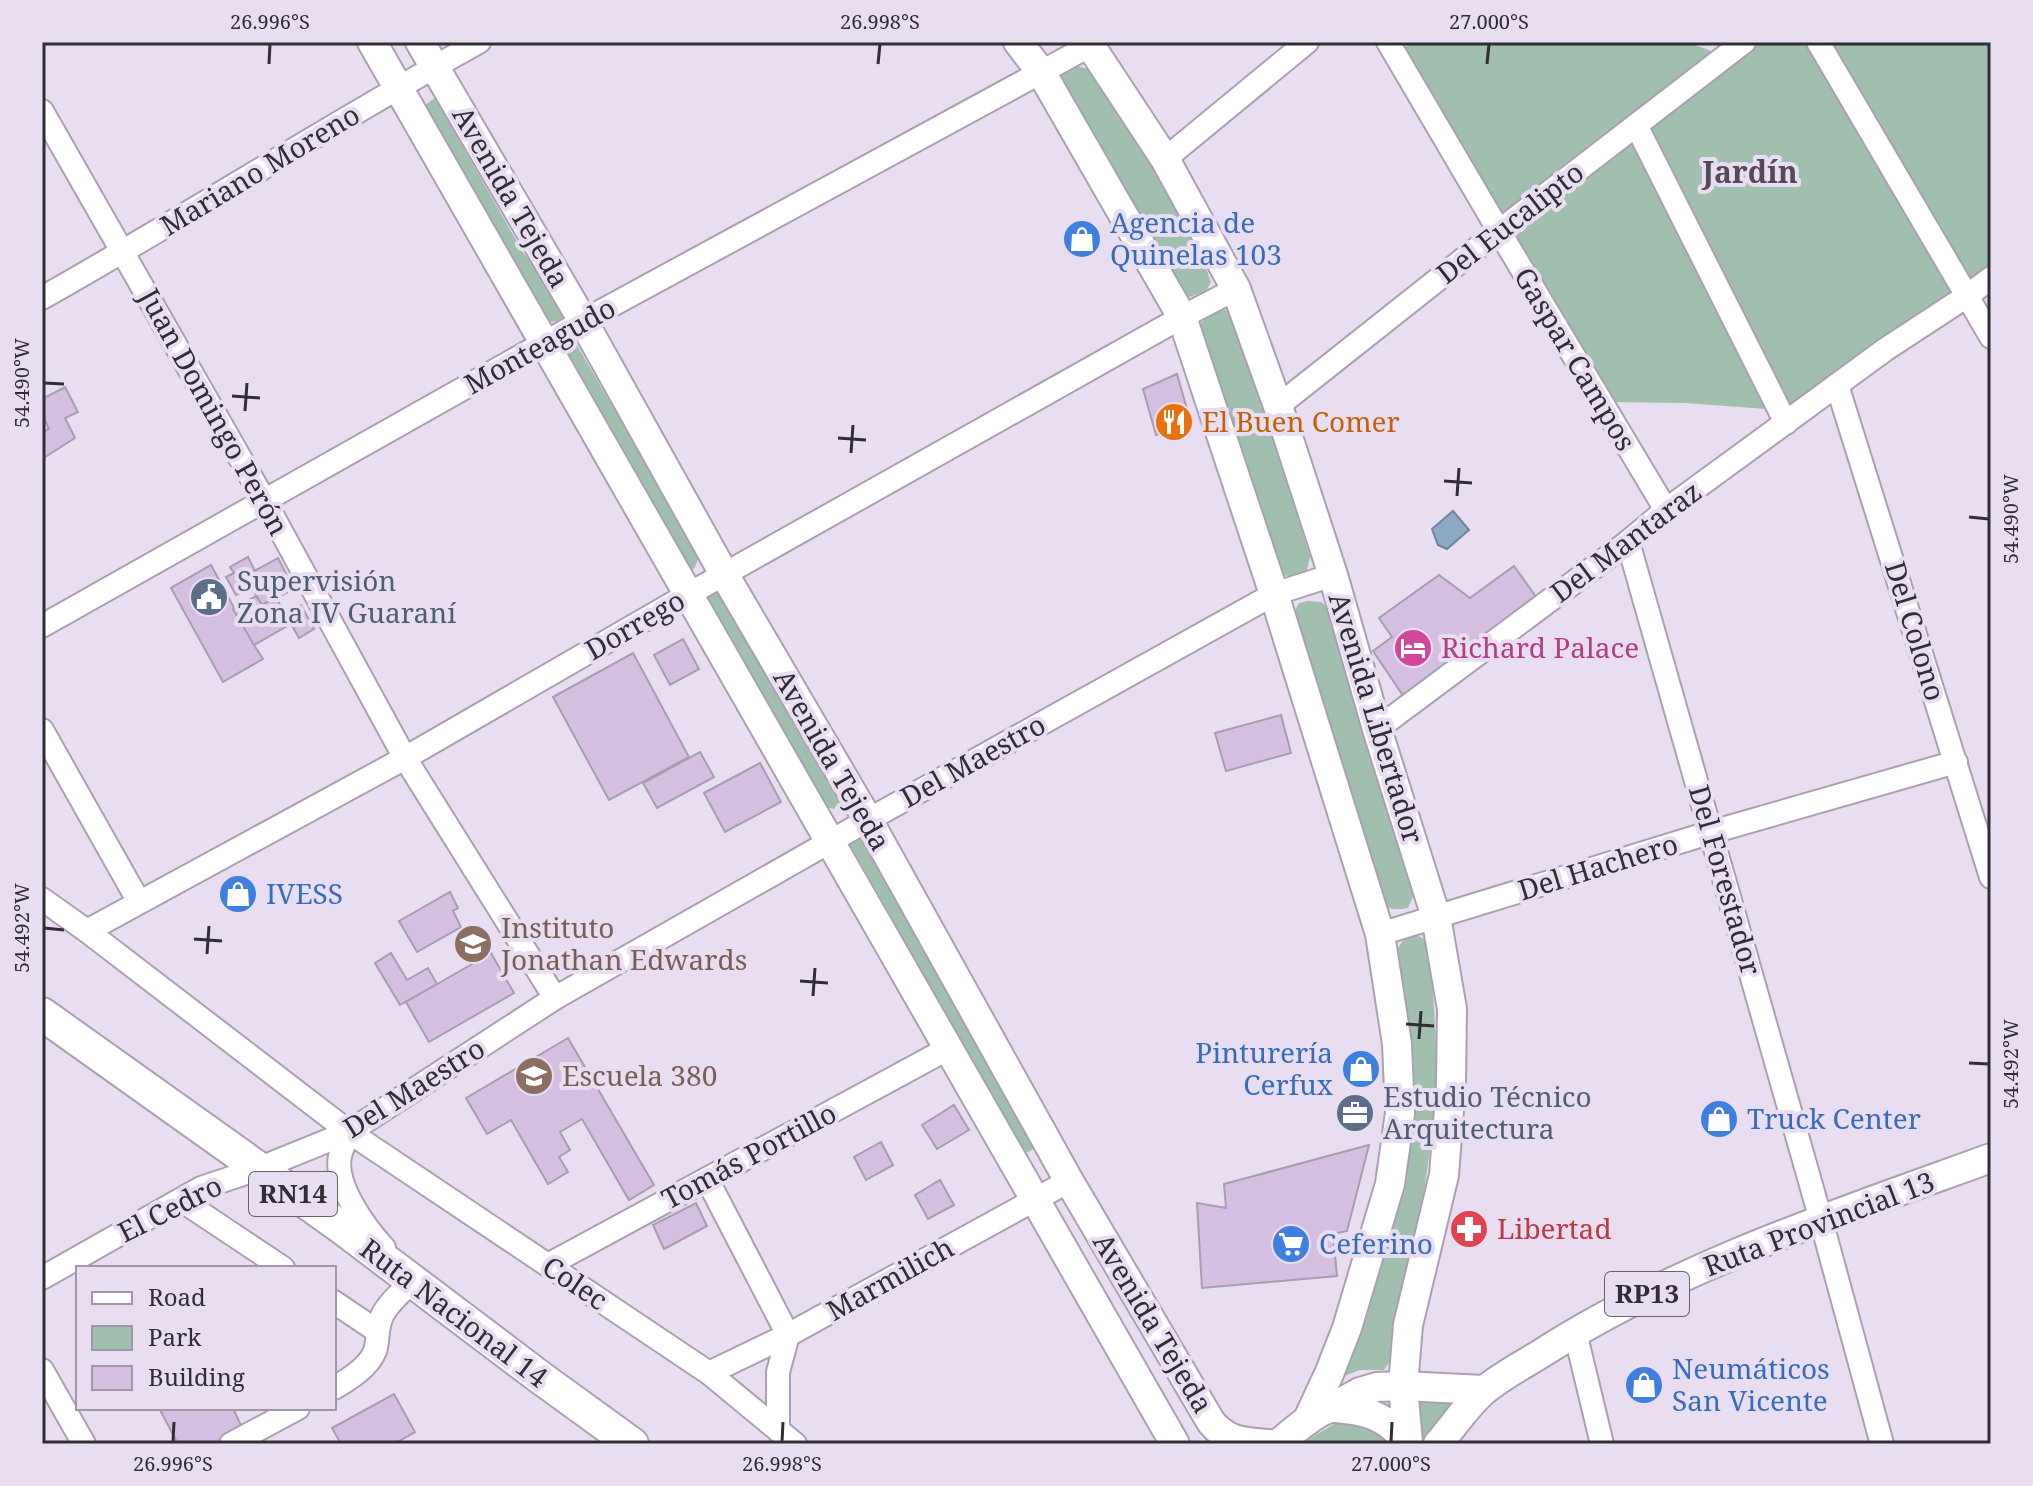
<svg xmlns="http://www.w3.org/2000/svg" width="2033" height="1486" font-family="'Noto Serif',serif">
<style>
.green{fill:#a1bfae}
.water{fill:#8ca9c7;stroke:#71849b;stroke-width:2}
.building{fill:#d4bfe2;stroke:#a89daf;stroke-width:2}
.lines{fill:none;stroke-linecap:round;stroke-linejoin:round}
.minor-casing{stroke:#aba0b2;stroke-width:26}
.major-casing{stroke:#aba0b2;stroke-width:32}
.highway-casing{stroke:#aba0b2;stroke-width:36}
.minor{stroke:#fff;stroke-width:22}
.major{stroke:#fff;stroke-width:28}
.highway{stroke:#fff;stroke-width:32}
.ticks{fill:none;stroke:#312d34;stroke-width:3}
.labels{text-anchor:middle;stroke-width:8;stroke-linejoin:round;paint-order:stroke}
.shield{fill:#e9def1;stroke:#68626d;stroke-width:2}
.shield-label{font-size:26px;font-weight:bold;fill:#312d34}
.street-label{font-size:28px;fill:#312d34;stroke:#e9def1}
.shop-label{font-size:28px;fill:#366cbe;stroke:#e9def1;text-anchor:start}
.food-label{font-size:28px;fill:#c56008;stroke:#e9def1;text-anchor:start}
.service-label{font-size:28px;fill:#4e5e75;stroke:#e9def1;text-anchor:start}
.hotel-label{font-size:28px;fill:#b23c85;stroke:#e9def1;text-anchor:start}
.education-label{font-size:28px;fill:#785e54;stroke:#e9def1;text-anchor:start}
.health-label{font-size:28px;fill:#be3a42;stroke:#e9def1;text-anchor:start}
.neighbourhood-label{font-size:30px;font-weight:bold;fill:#544b5a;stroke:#e9def1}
.neatline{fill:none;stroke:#312d34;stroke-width:3}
.ticks-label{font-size:20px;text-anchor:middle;fill:#312d34}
</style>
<rect width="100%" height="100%" fill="#e9def1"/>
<g class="green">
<path d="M1408,42H1687L1722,55L1735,42H1991V269L1793,411L1685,403L1608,402L1404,54Z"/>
<path d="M1077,66L1088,69L1157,171L1203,260L1211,282L1206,291L1187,298L1059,86L1060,74L1067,68Z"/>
<path d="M435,98L524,254L538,267L566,314L558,321L548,322L421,108Z"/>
<path d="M1225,310L1235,314L1310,557L1306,574L1290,577L1279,573L1196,328L1213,311Z"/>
<path d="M574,340L699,557L694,569H686L561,350L565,342Z"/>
<path d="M713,586L721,594L747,643L841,800L834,809L826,807L704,595Z"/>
<path d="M1308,601L1321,602L1330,608L1417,888L1408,908C1392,911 1387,910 1379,895L1294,612L1299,603Z"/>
<path d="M859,835L904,908L1036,1148L1026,1153L848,841Z"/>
<path d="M1406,936H1418L1428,940L1431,952L1437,1062L1431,1142L1425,1185L1400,1303L1395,1354L1384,1370H1360L1342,1377L1407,1141L1396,951Z"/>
<path d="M1455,1396L1423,1444H1419L1418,1397Z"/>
<path d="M1339,1421C1363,1424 1376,1423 1391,1444H1301Z"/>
</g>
<path class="water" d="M1453,511L1469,530L1447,549L1438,545L1432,529Z"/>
<g class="building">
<path d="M1177,374L1191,423L1156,435L1143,389Z"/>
<path d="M65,387L78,412L65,418L75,438L42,459V432L49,429L42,414V399Z"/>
<path d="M248,557L255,571L245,576L251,587L236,595L226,577L234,573L230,567Z"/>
<path d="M278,558L294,589L262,605L245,576Z"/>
<path d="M211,565L254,645L263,659L223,682L171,588Z"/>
<path d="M1514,566L1539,601L1404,697L1373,651L1392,637L1379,618L1439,575L1470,598Z"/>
<path d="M256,596L262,605L276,597L285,614L301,605L314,629L299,638L291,624L254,645L233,609Z"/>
<path d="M683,639L699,669L670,685L654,655Z"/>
<path d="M633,653L689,757L609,800L553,697Z"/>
<path d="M1281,715L1291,753L1226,771L1215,733Z"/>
<path d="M700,752L714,777L657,808L643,783Z"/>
<path d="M760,763L781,802L725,832L704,793Z"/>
<path d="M450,892L458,908L453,911L461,927L417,952L399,921Z"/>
<path d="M391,953L407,980L428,968L437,984L400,1005L375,963Z"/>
<path d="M491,953L514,993L429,1042L406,1002Z"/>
<path d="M568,1038L654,1185L629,1200L582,1119L560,1132L570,1150L559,1157L568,1172L548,1184L511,1120L487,1134L466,1098Z"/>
<path d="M954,1105L969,1130L937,1149L922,1125Z"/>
<path d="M881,1142L893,1165L866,1180L854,1157Z"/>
<path d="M1369,1145L1347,1231L1333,1234L1337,1276L1202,1288L1197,1203L1226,1208L1224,1184Z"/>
<path d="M940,1180L954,1205L928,1219L915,1195Z"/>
<path d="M696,1203L707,1226L664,1249L653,1225Z"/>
<path d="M394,1394L415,1432L394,1444H341L332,1428Z"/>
<path d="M159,1408H233L243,1430L217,1444H178Z"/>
</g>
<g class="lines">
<g class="minor-casing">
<g id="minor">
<path d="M1388,42L1499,231L1666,510"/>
<path d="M1818,42L1967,296L1991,278"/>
<path d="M42,111L264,500L405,758L555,998"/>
<path d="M1636,125L1786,423"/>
<path d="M1165,159L1307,42"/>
<path d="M42,298C189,215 331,124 479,42"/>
<path d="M1837,385L1991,877"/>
<path d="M1278,406L1499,231L1744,42"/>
<path d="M1628,542L1821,1220L1882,1444"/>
<path d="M42,626L583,321L1091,45"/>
<path d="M1377,729L1628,542L1666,510L1886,349L1967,296L1991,337"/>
<path d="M42,730L139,902"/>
<path d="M42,899L87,931L349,1132L709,1373L795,1444"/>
<path d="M87,931L405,758L689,594L1182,317L1236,289"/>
<path d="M1380,934L1712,832L1956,762"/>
<path d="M349,1132C346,1139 342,1148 340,1156C334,1185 365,1227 384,1248"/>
<path d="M707,1179L788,1335L778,1372V1430"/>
<path d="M181,1200L283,1268"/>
<path d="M548,1265L949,1048"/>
<path d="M42,1278L201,1188L258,1169L349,1132L555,998L868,820L1274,594L1333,575"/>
<path d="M334,1302L377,1331"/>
<path d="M1575,1332L1602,1444"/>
<path d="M42,1370L84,1444"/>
<path d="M709,1373L788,1335L1069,1181"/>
<path d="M334,1388C348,1380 369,1367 375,1351C379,1339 376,1326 383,1314C389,1302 403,1291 412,1281"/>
<path d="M231,1444L298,1408"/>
</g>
</g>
<g class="major-casing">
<g id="major">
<path d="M372,42L1175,1444"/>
<path d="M420,42L583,321L724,574L868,820L1069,1181L1211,1422C1227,1442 1244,1442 1269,1444"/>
<path d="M1018,42L1041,72L1182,317L1274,594L1380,934L1397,1044L1400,1113L1390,1184L1347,1328L1329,1374L1307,1421"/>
<path d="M1088,42L1165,159L1236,289L1278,406L1333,575L1377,729L1436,917L1452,1009L1451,1084L1444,1175L1408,1325L1403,1386L1408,1443"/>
<path d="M1331,1408L1360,1392L1377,1387L1403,1386L1484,1390"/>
<path d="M1278,1444C1290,1434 1316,1411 1331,1408C1335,1407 1339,1409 1344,1409C1372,1411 1392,1421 1408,1444"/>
<path d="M1438,1444C1452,1428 1470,1401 1486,1389C1503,1375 1523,1365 1542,1353C1678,1266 1839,1213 1991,1158"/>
</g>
</g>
<g class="highway-casing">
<path id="highway" d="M42,1014L341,1227L541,1378L632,1444"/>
</g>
<use href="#minor" class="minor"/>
<use href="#major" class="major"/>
<use href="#highway" class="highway"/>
</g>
<path class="ticks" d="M269,64L270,44M878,64L880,44M1487,64L1489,44M44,383L64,384M232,396L260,398M245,411L247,383M838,438L866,440M851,453L853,425M1444,481L1472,483M1457,496L1459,468M1969,517L1989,519M44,928L64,930M194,939L222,941M207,954L209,926M800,981L828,983M813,996L815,968M1406,1024L1434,1026M1419,1039L1421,1011M1969,1063L1989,1064M173,1442L174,1422M782,1442L783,1422M1391,1442L1392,1422"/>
<defs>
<g id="shop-disc" transform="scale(2)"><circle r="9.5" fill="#3f7fe0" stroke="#e9def1"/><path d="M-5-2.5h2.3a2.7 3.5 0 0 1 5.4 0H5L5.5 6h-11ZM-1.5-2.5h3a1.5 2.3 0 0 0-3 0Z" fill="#fff"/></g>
<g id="restaurant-disc" transform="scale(2)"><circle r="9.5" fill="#e8710a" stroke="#e9def1"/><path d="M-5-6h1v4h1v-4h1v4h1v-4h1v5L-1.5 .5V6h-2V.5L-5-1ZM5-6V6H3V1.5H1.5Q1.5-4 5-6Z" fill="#fff"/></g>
<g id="civic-disc" transform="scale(2)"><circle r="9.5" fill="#5c6f8a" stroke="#e9def1"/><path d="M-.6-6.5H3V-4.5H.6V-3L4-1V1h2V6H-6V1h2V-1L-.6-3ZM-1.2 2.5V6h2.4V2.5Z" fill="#fff"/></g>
<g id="hotel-disc" transform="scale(2)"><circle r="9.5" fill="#d1479c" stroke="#e9def1"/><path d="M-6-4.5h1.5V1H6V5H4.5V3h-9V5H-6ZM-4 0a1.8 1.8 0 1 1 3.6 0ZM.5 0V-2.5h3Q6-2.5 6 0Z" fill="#fff"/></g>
<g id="school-disc" transform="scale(2)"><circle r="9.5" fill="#8d6e63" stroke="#e9def1"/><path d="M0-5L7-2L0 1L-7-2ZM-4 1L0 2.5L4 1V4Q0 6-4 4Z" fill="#fff"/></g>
<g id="office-disc" transform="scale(2)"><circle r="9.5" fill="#5c6f8a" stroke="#e9def1"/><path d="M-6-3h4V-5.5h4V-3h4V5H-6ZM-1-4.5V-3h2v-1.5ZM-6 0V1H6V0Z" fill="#fff"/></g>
<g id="pharmacy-disc" transform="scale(2)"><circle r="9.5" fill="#e0444e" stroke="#e9def1"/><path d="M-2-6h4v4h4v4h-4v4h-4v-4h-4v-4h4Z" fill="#fff"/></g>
<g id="supermarket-disc" transform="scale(2)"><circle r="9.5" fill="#3f7fe0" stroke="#e9def1"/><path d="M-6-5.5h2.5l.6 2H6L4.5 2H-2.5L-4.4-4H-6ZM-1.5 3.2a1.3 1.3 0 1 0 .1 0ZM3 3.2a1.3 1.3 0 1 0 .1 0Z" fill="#fff"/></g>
</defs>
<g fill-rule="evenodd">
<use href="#shop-disc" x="1082" y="239"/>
<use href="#restaurant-disc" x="1174" y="422"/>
<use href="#civic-disc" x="209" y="597"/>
<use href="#hotel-disc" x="1413" y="648"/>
<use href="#shop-disc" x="238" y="894"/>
<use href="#school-disc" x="473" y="944"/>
<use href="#shop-disc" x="1361" y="1069"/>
<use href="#school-disc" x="534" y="1076"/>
<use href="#office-disc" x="1355" y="1113"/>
<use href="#shop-disc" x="1719" y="1119"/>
<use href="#pharmacy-disc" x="1469" y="1229"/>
<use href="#supermarket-disc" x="1291" y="1244"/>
<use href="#shop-disc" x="1644" y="1385"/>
</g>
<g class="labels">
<g class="shield">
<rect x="249" y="1172" width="88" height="44" rx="6"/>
<rect x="1605" y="1272" width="84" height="44" rx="6"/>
</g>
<g class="shield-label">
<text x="293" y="1203">RN14</text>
<text x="1647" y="1303">RP13</text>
</g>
<g class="street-label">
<text transform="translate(260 170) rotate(-31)" y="10">Mariano Moreno</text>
<text transform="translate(511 197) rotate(60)" y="10">Avenida Tejeda</text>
<text transform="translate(1510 223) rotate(-38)" y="10">Del Eucalipto</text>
<text transform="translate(540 346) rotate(-29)" y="10">Monteagudo</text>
<text transform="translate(1575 359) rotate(59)" y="10">Gaspar Campos</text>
<text transform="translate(214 412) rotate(61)" y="10">Juan Domingo Perón</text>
<text transform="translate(1626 542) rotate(-37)" y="10">Del Mantaraz</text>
<text transform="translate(635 625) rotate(-30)" y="10">Dorrego</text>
<text transform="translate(1915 631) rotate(73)" y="10">Del Colono</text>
<text transform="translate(1376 718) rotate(73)" y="10">Avenida Libertador</text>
<text transform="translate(832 760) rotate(60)" y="10">Avenida Tejeda</text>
<text transform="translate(973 761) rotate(-29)" y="10">Del Maestro</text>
<text transform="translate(1598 867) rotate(-17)" y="10">Del Hachero</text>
<text transform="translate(1725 880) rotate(74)" y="10">Del Forestador</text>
<text transform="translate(414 1088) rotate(-32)" y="10">Del Maestro</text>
<text transform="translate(749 1156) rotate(-28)" y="10">Tomás Portillo</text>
<text transform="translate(170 1209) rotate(-27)" y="10">El Cedro</text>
<text transform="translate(1819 1224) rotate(-21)" y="10">Ruta Provincial 13</text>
<text transform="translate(890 1279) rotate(-29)" y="10">Marmilich</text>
<text transform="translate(575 1283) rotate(34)" y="10">Colec</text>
<text transform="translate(454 1313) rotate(37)" y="10">Ruta Nacional 14</text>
<text transform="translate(1153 1323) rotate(59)" y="10">Avenida Tejeda</text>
</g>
<g class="shop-label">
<text x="1110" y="233">Agencia de<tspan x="1110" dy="32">Quinelas 103</tspan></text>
<text x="266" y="904">IVESS</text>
<text x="1333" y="1063" text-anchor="end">Pinturería<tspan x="1333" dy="32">Cerfux</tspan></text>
<text x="1747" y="1129">Truck Center</text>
<text x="1319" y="1254">Ceferino</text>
<text x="1672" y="1379">Neumáticos<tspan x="1672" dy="32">San Vicente</tspan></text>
</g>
<g class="food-label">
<text x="1202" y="432">El Buen Comer</text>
</g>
<g class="service-label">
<text x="237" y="591">Supervisión<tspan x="237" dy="32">Zona IV Guaraní</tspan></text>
<text x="1383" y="1107">Estudio Técnico<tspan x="1383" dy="32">Arquitectura</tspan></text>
</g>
<g class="hotel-label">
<text x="1441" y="658">Richard Palace</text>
</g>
<g class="education-label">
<text x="501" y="938">Instituto<tspan x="501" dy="32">Jonathan Edwards</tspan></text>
<text x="562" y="1086">Escuela 380</text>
</g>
<g class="health-label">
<text x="1497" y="1239">Libertad</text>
</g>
<g class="neighbourhood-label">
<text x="1750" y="183">Jardín</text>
</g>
</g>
<rect width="2033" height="1486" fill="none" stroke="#e9def1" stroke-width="88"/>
<rect x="76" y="1266" width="260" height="144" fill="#e9def1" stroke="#9f97a5" stroke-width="2"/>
<rect x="92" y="1292" width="40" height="12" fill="#ffffff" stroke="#9f97a5" stroke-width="2"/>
<text x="148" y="1306" font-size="24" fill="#312d34">Road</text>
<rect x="92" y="1326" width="40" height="24" fill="#a1bfae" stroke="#9f97a5" stroke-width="2"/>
<text x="148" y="1346" font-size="24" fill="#312d34">Park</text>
<rect x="92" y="1366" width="40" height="24" fill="#d4bfe2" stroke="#9f97a5" stroke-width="2"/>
<text x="148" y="1386" font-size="24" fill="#312d34">Building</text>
<rect x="44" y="44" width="1945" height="1398" class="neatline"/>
<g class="ticks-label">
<text x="270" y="29">26.996°S</text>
<text x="880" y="29">26.998°S</text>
<text x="1489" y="29">27.000°S</text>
<text transform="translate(22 383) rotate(-90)" y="7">54.490°W</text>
<text transform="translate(2011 519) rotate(-90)" y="7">54.490°W</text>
<text transform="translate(22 928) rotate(-90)" y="7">54.492°W</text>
<text transform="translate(2011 1064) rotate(-90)" y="7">54.492°W</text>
<text x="173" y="1471">26.996°S</text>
<text x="782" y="1471">26.998°S</text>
<text x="1391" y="1471">27.000°S</text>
</g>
</svg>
